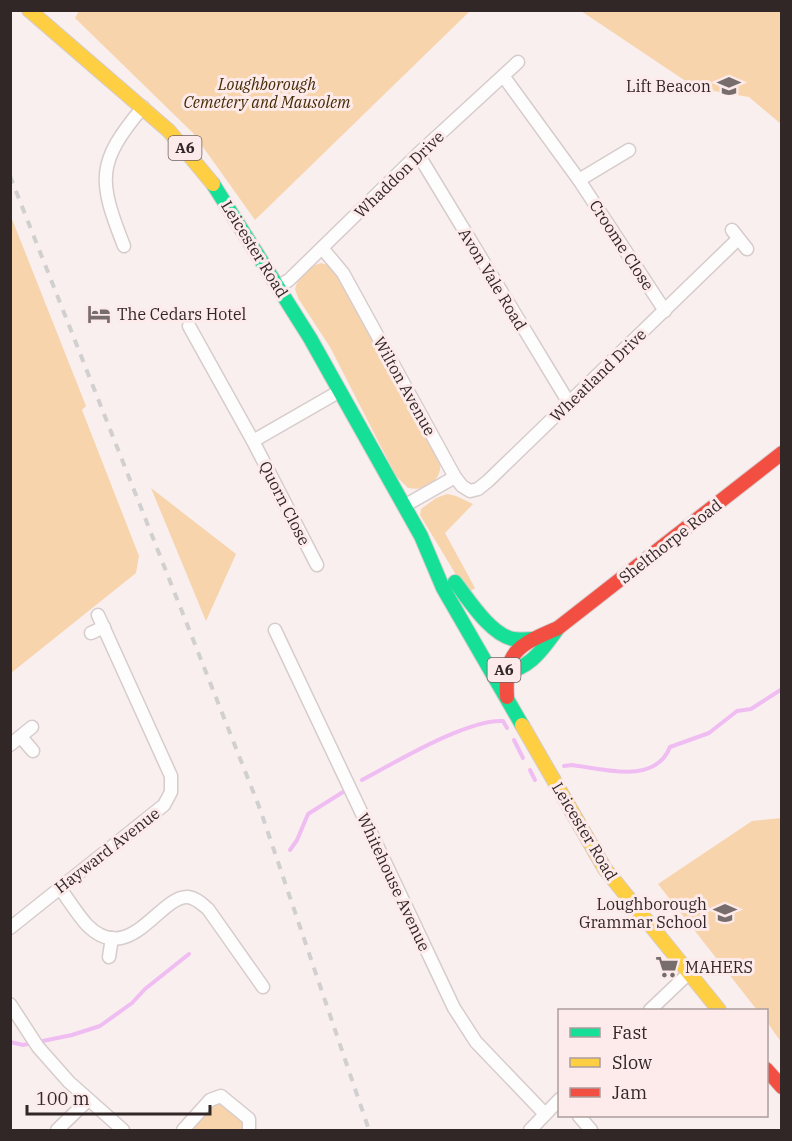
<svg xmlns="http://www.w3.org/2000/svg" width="792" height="1141" font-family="'IBM Plex Serif',serif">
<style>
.green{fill:#f7d4ac}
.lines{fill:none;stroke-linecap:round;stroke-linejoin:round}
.stream{stroke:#f0bdf2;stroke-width:4}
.street-casing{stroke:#d7cccc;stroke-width:15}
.fast-casing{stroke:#d7cccc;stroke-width:16}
.slow-casing{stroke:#d7cccc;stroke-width:16}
.jam-casing{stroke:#d7cccc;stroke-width:16}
.street{stroke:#fefdfd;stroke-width:12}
.fast{stroke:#16e098;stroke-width:14}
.slow{stroke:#ffcf43;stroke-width:14}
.jam{stroke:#f24e42;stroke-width:14}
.rail{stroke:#d1cfcf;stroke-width:4;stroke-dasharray:8 8;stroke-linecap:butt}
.labels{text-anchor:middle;stroke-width:6;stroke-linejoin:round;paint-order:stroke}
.shield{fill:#fdebeb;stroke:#6f6262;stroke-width:1.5}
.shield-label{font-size:15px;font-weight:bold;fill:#322727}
.park-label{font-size:16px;font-style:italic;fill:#452c06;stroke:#fdebeb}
.poi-label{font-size:16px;fill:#322727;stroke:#fdebeb;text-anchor:end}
.street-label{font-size:16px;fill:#322727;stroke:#fdebeb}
</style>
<rect width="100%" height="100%" fill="#f9efef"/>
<g class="green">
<path d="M79,11V10L470,11L255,220L193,133L75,18Z"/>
<path d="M581,11H781V124L749,97L696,88Z"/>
<path d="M10,214L86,406L82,410L139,556L136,573L11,673Z"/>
<path d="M321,263L328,265L339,277L440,461C443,480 426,492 408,488L396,476L330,347L298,298L295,289C298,276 309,266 321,263Z"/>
<path d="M151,488L236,554L206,621Z"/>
<path d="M447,494L456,496L473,504L445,533L475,588L467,593L420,515L421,509L436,498Z"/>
<path d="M781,818H782L781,1042L767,1022L766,1010H757L658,884L752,821Z"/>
<path d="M221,1101L245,1120L244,1130H189L214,1103Z"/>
</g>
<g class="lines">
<g class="stream">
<path d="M514,740L523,758"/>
<path d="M564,766L572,765C604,769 655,785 670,747L709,733L737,711L751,709L782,689"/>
<path d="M530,770L535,780"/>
<path d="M362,780C396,762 467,719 503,721L507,728"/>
<path d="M290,850L297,840L308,814L343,792"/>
<path d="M10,1042L23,1045L72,1035L100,1026L132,1003L145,989L189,954"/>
</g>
<g class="street-casing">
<g id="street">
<path d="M504,77L579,180L665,311"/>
<path d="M418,154L569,403"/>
<path d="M579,180L629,150"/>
<path d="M732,230L747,249"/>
<path d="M124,246C98,180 96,163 143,107"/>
<path d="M322,248L343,273L455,477L462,486L470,491L478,489L488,481L738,239"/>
<path d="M279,286L289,280L418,154L518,62"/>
<path d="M189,326L253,441L317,565"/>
<path d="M253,441L340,391"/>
<path d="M404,506L455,477"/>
<path d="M275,630L454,1008L476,1042L545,1114"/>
<path d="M91,633L104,627"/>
<path d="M21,737L33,751"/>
<path d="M10,745L32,727"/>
<path d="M59,887C68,899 77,914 87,925C130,968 160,895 188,897C196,898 202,904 208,909L263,987"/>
<path d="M10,928L164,805L171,792V776L98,615"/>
<path d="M109,957L112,938"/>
<path d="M10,1004L38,1047L69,1082L123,1130"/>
<path d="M650,1010L689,973"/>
<path d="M579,1116L591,1130"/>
<path d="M57,1130L88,1100"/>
<path d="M183,1130L210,1100L221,1096L249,1119V1130"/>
<path d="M530,1130L560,1099"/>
</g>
</g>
<g class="fast-casing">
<g id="fast">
<path d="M213,184L310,338L421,536L443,588L522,725"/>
<path d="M455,582C469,600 490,634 513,639C520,640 527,639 533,639"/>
<path d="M496,672C526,674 542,651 558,628"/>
</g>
</g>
<g class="slow-casing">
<g id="slow">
<path d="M29,10L169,131L213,184"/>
<path d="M522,725L605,869L719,1010"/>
</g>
</g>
<g class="jam-casing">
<g id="jam">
<path d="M507,697C504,650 519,645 558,628L782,453"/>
<path d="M766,1069L782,1087"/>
</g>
</g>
<use href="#street" class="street"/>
<use href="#fast" class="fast"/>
<use href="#slow" class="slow"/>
<use href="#jam" class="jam"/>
<path class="rail" d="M10,176L260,809L369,1130"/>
</g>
<defs>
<g id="school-bare" transform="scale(1.8)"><path d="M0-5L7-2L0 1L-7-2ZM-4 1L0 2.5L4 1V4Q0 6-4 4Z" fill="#786d6d" stroke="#fdebeb" stroke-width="2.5" paint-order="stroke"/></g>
<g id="hotel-bare" transform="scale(1.8)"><path d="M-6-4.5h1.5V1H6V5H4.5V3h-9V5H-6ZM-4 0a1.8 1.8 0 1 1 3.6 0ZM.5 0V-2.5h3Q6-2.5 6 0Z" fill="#786d6d" stroke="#fdebeb" stroke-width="2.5" paint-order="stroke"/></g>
<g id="supermarket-bare" transform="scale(1.8)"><path d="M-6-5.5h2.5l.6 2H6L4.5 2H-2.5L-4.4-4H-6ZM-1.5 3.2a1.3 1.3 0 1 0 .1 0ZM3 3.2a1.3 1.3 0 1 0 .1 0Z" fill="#786d6d" stroke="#fdebeb" stroke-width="2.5" paint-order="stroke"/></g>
</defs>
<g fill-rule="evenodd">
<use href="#school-bare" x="729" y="86"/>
<use href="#hotel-bare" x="99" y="314"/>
<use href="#school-bare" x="725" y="913"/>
<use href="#supermarket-bare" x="667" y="967"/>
</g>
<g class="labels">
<g class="shield">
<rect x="168.5" y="136" width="33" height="24" rx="4.5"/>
<rect x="487.5" y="658" width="33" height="24" rx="4.5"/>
</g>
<g class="shield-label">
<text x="185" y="153">A6</text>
<text x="504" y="675">A6</text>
</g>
<g class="park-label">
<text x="267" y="90">Loughborough<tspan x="267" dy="18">Cemetery and Mausolem</tspan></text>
</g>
<g class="poi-label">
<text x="711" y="92">Lift Beacon</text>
<text x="117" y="320" text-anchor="start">The Cedars Hotel</text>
<text x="707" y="910">Loughborough<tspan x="707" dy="18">Grammar School</tspan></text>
<text x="685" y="973" text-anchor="start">MAHERS</text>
</g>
<g class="street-label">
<text transform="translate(399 174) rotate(-44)" y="6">Whaddon Drive</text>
<text transform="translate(622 245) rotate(57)" y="6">Croome Close</text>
<text transform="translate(255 249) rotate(58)" y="6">Leicester Road</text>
<text transform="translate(493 279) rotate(59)" y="6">Avon Vale Road</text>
<text transform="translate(598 375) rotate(-44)" y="6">Wheatland Drive</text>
<text transform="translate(405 386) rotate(61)" y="6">Wilton Avenue</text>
<text transform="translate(285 503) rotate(63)" y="6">Quorn Close</text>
<text transform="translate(670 541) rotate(-38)" y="6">Shelthorpe Road</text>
<text transform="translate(585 831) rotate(59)" y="6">Leicester Road</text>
<text transform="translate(107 850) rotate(-38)" y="6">Hayward Avenue</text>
<text transform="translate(394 882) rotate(65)" y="6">Whitehouse Avenue</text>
</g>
</g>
<rect width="792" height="1141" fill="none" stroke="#322727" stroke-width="24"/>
<rect x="558" y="1009" width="210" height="108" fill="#fdebeb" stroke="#ac9d9d" stroke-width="1.5"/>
<rect x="570" y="1028" width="30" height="9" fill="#16e098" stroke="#ac9d9d" stroke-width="1.5"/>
<text x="612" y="1039" font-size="18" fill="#322727">Fast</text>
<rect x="570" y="1058" width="30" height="9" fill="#ffcf43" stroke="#ac9d9d" stroke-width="1.5"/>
<text x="612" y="1069" font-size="18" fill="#322727">Slow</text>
<rect x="570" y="1088" width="30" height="9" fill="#f24e42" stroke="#ac9d9d" stroke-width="1.5"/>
<text x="612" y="1099" font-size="18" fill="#322727">Jam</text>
<path d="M27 1105v9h183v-9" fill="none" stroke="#322727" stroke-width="3"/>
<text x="36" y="1105" font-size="18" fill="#322727" stroke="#fdebeb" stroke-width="4.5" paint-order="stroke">100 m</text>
</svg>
